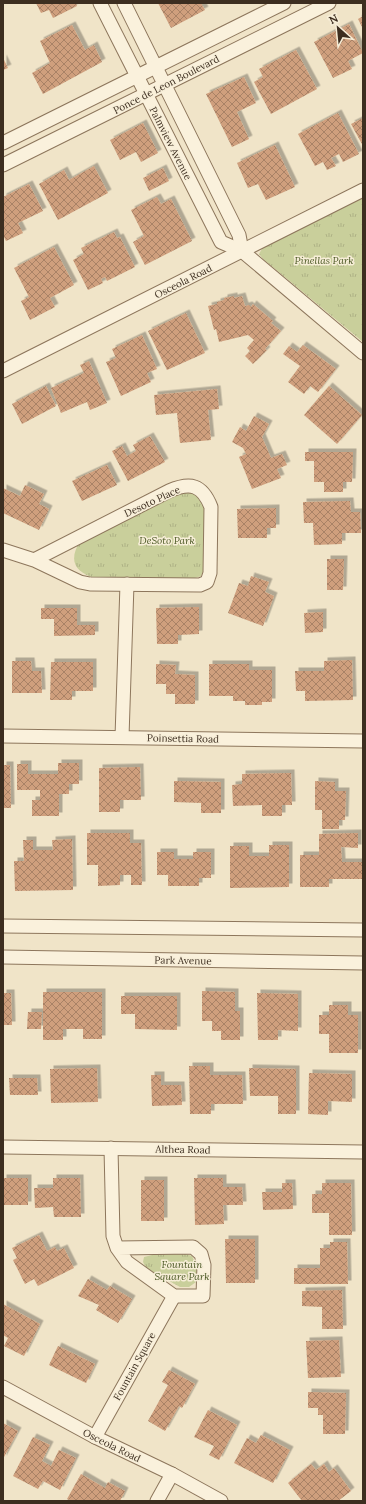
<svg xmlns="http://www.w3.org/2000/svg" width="366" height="1504" font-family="Lora,serif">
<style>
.park{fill:url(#park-tufts)}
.building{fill:url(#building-cross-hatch);filter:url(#shadow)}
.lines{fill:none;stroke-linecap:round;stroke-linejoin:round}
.minor-casing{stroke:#8d765c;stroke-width:15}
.minor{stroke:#faf1dc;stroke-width:13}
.labels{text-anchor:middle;stroke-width:3;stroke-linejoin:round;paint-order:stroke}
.street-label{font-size:10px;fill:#3d2e20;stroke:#f7eed8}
.park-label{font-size:10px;font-style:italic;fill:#4d5a26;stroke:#f7eed8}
</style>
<defs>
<pattern id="park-tufts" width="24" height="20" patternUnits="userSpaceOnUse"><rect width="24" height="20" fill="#c9cf9b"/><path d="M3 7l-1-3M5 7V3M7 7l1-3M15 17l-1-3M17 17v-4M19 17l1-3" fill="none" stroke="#aeb285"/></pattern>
<pattern id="building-cross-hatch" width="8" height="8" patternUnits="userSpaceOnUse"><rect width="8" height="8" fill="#cf9f7d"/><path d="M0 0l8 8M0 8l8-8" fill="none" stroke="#a98266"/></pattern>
<filter id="shadow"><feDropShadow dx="3.5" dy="-3.5" stdDeviation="0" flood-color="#0004"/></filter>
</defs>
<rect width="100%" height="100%" fill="#f0e4c8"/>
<g class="park">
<path d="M363,196V342L263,259L259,254L263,247Z"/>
<path d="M182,491H195L205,501L204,570L201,576L195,578H95C75,572 68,561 80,541Z"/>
<path d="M156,1254H186L192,1256L198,1269L196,1282L189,1287H180L146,1268L143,1262L144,1257Z"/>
</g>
<g class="building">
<path d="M36,3H76L77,6L53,18L49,10L41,13Z"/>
<path d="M158,3H201L205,10L171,28Z"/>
<path d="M363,16V29L358,19Z"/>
<path d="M349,24L363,53L348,61L352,69L333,78L314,42Z"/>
<path d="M72,25L85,50L94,45L102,62L43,94L32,73L50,63L40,41Z"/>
<path d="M296,50L317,89L271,114L254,82L263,77L259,69Z"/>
<path d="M3,58L8,68L3,70Z"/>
<path d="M244,77L256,103L237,112L249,139L232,147L206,94Z"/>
<path d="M338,113L359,154L343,162L339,154L331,158L336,166L327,170L323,162L315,166L298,134Z"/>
<path d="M363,118V146L351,124Z"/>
<path d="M143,123L158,153L141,162L136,152L120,160L110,140Z"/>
<path d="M275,145L295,187L266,200L258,184L248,188L237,163Z"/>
<path d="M94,166L108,193L58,220L39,184L64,170L69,180Z"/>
<path d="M163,168L169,181L149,191L143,178Z"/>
<path d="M29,184L43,211L18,223L23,233L6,241L3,235V197Z"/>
<path d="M157,197L161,204L171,199L192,241L145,265L133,242L144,236L131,210Z"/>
<path d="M114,232L117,238L120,237L135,267L107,281L105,277L101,279L103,283L88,290L73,260L84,254L81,248Z"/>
<path d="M54,247L74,285L50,298L55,307L30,320L21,301L29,297L14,268Z"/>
<path d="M234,296V298L242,296L245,306L249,305L251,307L253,304L273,321L271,323L281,331L265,349L267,350L253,364L245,356L250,351L247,348L254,340L248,335L219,342L216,329L214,330L208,306L217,304V302L224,300V298Z"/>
<path d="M186,313L205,353L167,370L148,331Z"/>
<path d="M142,335L157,369L147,373L151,382L121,396L106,362L116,358L112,349Z"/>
<path d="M303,345L336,369L318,392L310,386L304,394L288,382L300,366L283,354L289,346L297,352Z"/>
<path d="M89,361L107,403L90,410L87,402L61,413L51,388L84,373L80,365Z"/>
<path d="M46,386L56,406L22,424L12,404Z"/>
<path d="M329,386L362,415L337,444L304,415Z"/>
<path d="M217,389L219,409L208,410L211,440L180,443L177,413L156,415L154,395Z"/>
<path d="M254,416L269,424L262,437L271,458L282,454L287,465L277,469L281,478L252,489L239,457L246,454L243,448L232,442L240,427L246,431Z"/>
<path d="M150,436L165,462L128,481L112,451L122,446L127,456L136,451L133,445Z"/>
<path d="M305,452H353L352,482H343V492H324V482H314V461H305Z"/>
<path d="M107,465L117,485L82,501L72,481Z"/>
<path d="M25,485L44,494L39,504L49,509L39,530L3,513V488L20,496Z"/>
<path d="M350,501L351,512H360L361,533H342V544L314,545L313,523H304L303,502Z"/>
<path d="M276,508V528H267V538H238L237,509Z"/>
<path d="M327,559H344L343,590H327Z"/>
<path d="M251,576L269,582L265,592L274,596L263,626L228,613L239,583L248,586Z"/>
<path d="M199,607V634L178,635V644H157L156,608Z"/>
<path d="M41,608H77V625H95V635L54,636V619H41Z"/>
<path d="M323,612V632L305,633L304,613Z"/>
<path d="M352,660L353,700L305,701V691H296L295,671H324V661Z"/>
<path d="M12,661H31L32,671H41L42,693H12Z"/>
<path d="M51,662H93V691H72V700H50Z"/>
<path d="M156,664L176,665L175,674L195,675V704H175V694H166V684H156Z"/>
<path d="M209,664H249V670H272V702H262V705H245V701H233V696H209Z"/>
<path d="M58,763H79V784H69V794H59V816H32V800H40V790H17V764H28V774H58Z"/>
<path d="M3,765H10L11,808H3Z"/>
<path d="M140,767L141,800H120V812H99V768Z"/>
<path d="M291,773L292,805H282V816H262V805L233,806L232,785L242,784V774Z"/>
<path d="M174,781L221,782V813H201V803L174,802Z"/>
<path d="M315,781L335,782V791H346L345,820H339V829H322V810H315Z"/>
<path d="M87,833H130V843H141L142,885H131V875H120V885L98,886V865H87Z"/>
<path d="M358,833V848L341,847L342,862H362V879H329V887H300V855H319V834Z"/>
<path d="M72,839L73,890L15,891L14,861H24L23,840H33V850H53L52,840Z"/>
<path d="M269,845H289V887L230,888V846H249V856H269Z"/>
<path d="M157,852H174V859H193V852H211V878H199V886H168V875H157Z"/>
<path d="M202,991L235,992V1011H240V1040H221V1031H212V1021H202Z"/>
<path d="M43,992H102V1039H83V1029H63V1040H43Z"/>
<path d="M3,993H11L12,1025H3Z"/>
<path d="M257,993L298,994V1031L278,1030V1040H258Z"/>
<path d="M121,996H177V1030L135,1029V1014H121Z"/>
<path d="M329,1005H348V1015H358V1053H329V1034H319V1015H329Z"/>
<path d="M28,1012H42L41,1029H27Z"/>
<path d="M189,1066H210V1075H242L243,1104H211V1114H190Z"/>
<path d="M97,1068L98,1102L51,1103L50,1069Z"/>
<path d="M249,1068L296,1069V1114H278V1096H250Z"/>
<path d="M309,1073L352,1074V1102L328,1101V1115L308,1114Z"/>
<path d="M151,1075H161V1085H181L182,1105L152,1106Z"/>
<path d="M9,1078H37L38,1095H10Z"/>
<rect x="3" y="1178" width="25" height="27"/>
<path d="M53,1178H80L81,1217H54L53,1207L35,1208L34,1188H53Z"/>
<path d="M194,1178H223V1187H242L243,1205H223L224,1224L195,1225Z"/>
<rect x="141" y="1180" width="23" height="41"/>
<path d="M282,1183H292L293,1209L263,1210L262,1192H282Z"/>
<path d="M322,1183H351L352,1235H329V1213H312V1194H322Z"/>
<path d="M39,1235L47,1251L55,1247L57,1251L64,1248L74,1268L38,1286L34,1279L25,1284L13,1260L17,1258L12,1248Z"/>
<path d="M225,1239H255V1283H226Z"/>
<path d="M330,1242H347L348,1284H294V1268H320V1248H330Z"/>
<path d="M88,1279L107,1290L110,1286L132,1299L118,1323L96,1310L99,1305L78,1296Z"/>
<path d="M342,1290L343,1329H322V1307L302,1306V1291Z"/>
<path d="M3,1304L40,1324L24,1356L4,1346L8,1338L3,1335Z"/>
<path d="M339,1340L341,1377L308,1378L306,1341Z"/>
<path d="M58,1346L95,1364L86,1383L49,1365Z"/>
<path d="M169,1370L195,1384L182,1408L179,1406L165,1431L148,1421L168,1385L162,1382Z"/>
<path d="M308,1392L346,1393L345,1434H323V1415H318V1408H308Z"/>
<path d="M208,1410L237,1425L219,1460L209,1455L214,1446L194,1437Z"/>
<path d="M3,1423L18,1431L3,1459Z"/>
<path d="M261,1435L290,1450L273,1483L234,1463L247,1438L256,1443Z"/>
<path d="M33,1437L50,1445L42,1461L51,1466L59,1450L76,1458L60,1490L43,1481L38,1489L13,1476Z"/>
<path d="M311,1464L316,1470L324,1464L329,1472L334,1468L351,1491L338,1501H302L288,1483Z"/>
<path d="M81,1474L105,1488L108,1482L125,1491L120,1501H71L67,1499Z"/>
</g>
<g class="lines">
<g class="minor-casing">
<g id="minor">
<path d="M100,3L221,242L242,251L363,353"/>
<path d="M124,3L239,235L242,251"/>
<path d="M3,143L284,3"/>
<path d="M3,165L329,3"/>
<path d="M3,371L363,190"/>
<path d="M3,550L34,560L80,582L90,584L200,585L207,582L210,573L211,507C202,484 190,482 169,491L34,560"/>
<path d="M3,736L363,741"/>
<path d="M122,737L127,584"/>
<path d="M3,926L363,930"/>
<path d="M3,957L363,963"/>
<path d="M3,1147L363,1152"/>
<path d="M111,1148L113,1236L117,1248L127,1262L174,1296H203L204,1265L201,1254L193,1247L117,1248"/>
<path d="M3,1387L95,1437L172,1474L221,1501"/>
<path d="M95,1437L174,1296"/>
<path d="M157,1501L172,1474"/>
</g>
</g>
<use href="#minor" class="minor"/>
</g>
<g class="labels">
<g class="street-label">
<text transform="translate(166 84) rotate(-27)" y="4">Ponce de Leon Boulevard</text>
<text transform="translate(171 143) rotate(63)" y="4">Palmview Avenue</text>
<text transform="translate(183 281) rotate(-27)" y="4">Osceola Road</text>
<text transform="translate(152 501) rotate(-25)" y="4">Desoto Place</text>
<text transform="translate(183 738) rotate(1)" y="4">Poinsettia Road</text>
<text transform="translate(183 960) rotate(1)" y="4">Park Avenue</text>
<text transform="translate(183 1149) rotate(1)" y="4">Althea Road</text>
<text transform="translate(134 1366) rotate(-61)" y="4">Fountain Square</text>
<text transform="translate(112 1445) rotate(26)" y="4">Osceola Road</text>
</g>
<g class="park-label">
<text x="324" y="264">Pinellas Park</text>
<text x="167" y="544">DeSoto Park</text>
<text x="182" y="1268">Fountain<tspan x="182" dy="12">Square Park</tspan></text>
</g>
</g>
<rect width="366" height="1504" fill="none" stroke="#3d2e20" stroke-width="8"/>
<g transform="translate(338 28) rotate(333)" stroke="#f7eed8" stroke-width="3" paint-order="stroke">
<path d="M0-3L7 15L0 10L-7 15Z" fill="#3d2e20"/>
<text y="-6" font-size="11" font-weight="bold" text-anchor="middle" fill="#3d2e20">N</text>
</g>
</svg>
